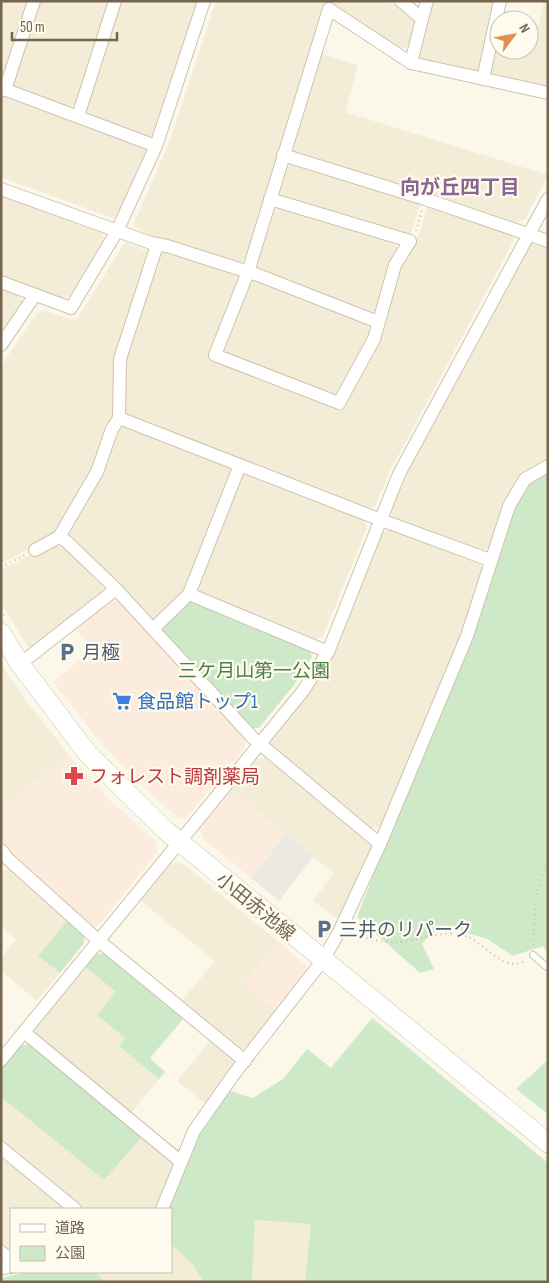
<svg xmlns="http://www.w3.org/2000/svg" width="549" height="1283" font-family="'Sofia Sans Condensed','Noto Sans JP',sans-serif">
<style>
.residential{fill:#f3ecd7}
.commercial{fill:#fbecdd}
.industrial{fill:#ece9e2}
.green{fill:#cee9c7}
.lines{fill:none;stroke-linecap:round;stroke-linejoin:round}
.lane-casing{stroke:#cdc3af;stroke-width:8}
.street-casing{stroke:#cdc3af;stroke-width:14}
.secondary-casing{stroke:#d0c4ad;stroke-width:20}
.path{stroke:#d5c1a5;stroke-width:2.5;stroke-dasharray:1 4;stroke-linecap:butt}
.lane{stroke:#fff;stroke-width:6}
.street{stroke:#fff;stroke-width:12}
.secondary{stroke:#fff;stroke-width:19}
.labels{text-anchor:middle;stroke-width:4.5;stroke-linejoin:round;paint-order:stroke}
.service-label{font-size:19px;fill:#4e5e75;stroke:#fefbef;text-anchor:start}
.park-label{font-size:19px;fill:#4e7f49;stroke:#fefbef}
.shop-label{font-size:19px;fill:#366cbe;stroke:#fefbef;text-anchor:start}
.health-label{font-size:19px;fill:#be3a42;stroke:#fefbef;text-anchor:start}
.street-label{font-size:19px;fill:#75644e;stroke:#fefbef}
.neighbourhood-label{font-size:20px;font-weight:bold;fill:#8c6690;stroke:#fefbef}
</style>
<rect width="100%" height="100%" fill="#fbf8e9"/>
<g class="residential">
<path d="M1,1H29L4,77L1,78Z"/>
<path d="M39,1H110L76,104L69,107L16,88L12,81Z"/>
<path d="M121,1H199L156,133L148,137L90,115L86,107Z"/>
<path d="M216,1H326L246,259L237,264L155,237L133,226L170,141Z"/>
<path d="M327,1H390L416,23L411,45L399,49Z"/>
<path d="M433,1H495L481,68L473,72L423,61L419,54Z"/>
<path d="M544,1H548V88L494,76L490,70L499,30V50H529V23L539,25Z"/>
<path d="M321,54L358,65L345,112L548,175L525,219L517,223L294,153L291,147Z"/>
<path d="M1,95L145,147L147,154L119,214L112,218L1,177Z"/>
<path d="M293,164L418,203L420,205L411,234L409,235L282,198L278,190L285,167Z"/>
<path d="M1,196L102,233L105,240L72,295L60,299L1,277Z"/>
<path d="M428,206L511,232L514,240L391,469L375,506L368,510L129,416L123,410L125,359L159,255L166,252L237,275L239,279L209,359L342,410L379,342L400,267L418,236Z"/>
<path d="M279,208L395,242L398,250L376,310L369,313L259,270L255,263L271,212Z"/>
<path d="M539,241L548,245V461L507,501L489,547L480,552L394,520L390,511L404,477L530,244Z"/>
<path d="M125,242L149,252L112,414L93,470L50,538L1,563V366L36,314L44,310L76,321Z"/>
<path d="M256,280L365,323L370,331L369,338L339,393L332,395L226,354L223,346L249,282Z"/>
<path d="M1,288L19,294L23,303L1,335Z"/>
<path d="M125,426L228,466L231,473L184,590L154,620H150L72,539L67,531L101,477L117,431Z"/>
<path d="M247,474L364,520L367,527L323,636L316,639L200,592L196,586L241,475Z"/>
<path d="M390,529L477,560L482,567L461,635L382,826L367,829L270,748V740L328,663L340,640L382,534Z"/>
<path d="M56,543L66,548L103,588L102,594L31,648L27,645L1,604V570Z"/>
<path d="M1,665L27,702L69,755L1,808Z"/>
<path d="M269,757L367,838L373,848L339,920L313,901L334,873L230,789L255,759Z"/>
<path d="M171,863H182L279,942L243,984L277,1011L248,1048L240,1050L181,1002L215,961L140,900Z"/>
<path d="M12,869L68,920L39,956L60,973L37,1001L1,970V958L16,939L1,927V873L4,870Z"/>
<path d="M85,966L117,992L98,1015L125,1038L119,1046L159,1079L131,1113L36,1034L35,1027Z"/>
<path d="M211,1040L233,1058L234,1066L207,1105L177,1081Z"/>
<path d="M1,1097L104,1180L142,1137L172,1162L174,1167L157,1209H85L1,1141Z"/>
<path d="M1,1154L69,1209H11V1252L1,1244Z"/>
<path d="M255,1220L311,1224L305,1282H252Z"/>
<path d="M171,1244L193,1265L204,1282H105L96,1272H171Z"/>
</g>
<g class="commercial">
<path d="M112,600L118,601L244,735L245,747L186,818L177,817L144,787L97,738L53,682L94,649L75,628Z"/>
<path d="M69,755L110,800L156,842L158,851L98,926L90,927L12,854L1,840V808Z"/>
<path d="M230,789L286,834L251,878L204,839L199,829Z"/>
<path d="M279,942L306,965V972L277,1011L243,984Z"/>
</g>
<path class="industrial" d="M286,834L314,856L279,901L251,878Z"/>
<g class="green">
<path d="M548,471V954L543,946L513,956L487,939L452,928L431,933L422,944L434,969L420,973L357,917L514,511L529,483Z"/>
<path d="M188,602H193L310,649L312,657L294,685L259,728H253L163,634L164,626Z"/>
<path d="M68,920L84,935V943L60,973L38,956Z"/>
<path d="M104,953L184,1018L150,1058L165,1072L159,1079L119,1046L125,1038L97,1015L116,992L85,966L94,955Z"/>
<path d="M372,1018L548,1163V1282H305L311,1224L255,1220L252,1282H204L193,1265L171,1244V1209H168L199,1134L230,1091L253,1098L283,1079L307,1049L331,1068Z"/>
<path d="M31,1044L142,1137L104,1180L1,1097V1068L20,1046Z"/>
<path d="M548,1060V1114L516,1089Z"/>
<path d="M27,1272H96L105,1282H5L1,1278Z"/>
</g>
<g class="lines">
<g class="lane-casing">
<path id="lane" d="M533,955L548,968"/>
</g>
<g class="street-casing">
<g id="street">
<path d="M401,1L422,19L411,63L548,93"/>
<path d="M422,19L427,1"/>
<path d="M483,79L500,1"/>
<path d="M1,88L156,146"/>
<path d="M5,90L34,1"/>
<path d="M78,116L115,1"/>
<path d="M283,155L425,199L548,241"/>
<path d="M1,189L151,243L167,246L258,275L378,322"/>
<path d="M270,199L410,241L395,265L374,339L339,403L215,355L248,272L252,259L329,9L411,63"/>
<path d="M157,245L120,359L119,418L112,429L97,472L59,537L66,541L116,589L253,738L380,844"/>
<path d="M1,282L71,308L117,231L156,146L204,1"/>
<path d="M1,345L35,295"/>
<path d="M119,418L381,520L490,560"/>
<path d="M35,550L59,537"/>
<path d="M189,594L328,652"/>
<path d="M153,629L189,594L240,465"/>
<path d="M20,664L116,589"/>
<path d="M1,850L8,859L99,941L245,1061"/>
<path d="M24,1032L181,1162"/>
<path d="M1,1060L303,691L328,652L399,474L548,199"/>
<path d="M1,1148L75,1209"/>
<path d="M162,1209L194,1131L234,1074L323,960L339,932L380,844L467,636L509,506L525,479L548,466"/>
<path d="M1,1252L11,1260"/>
<path d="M1,1268L11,1267"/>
</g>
</g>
<g class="secondary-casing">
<path id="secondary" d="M1,633L20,664L88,754L165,830L548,1143"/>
</g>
<g class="path">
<path d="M416,231L422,210"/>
<path d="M1,567L25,555"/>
<path d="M1,610L5,617"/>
<path d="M352,935C367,938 383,943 398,942C419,941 445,928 466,936C483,942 506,975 526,960"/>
<path d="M533,945C536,919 532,886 548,864"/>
</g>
<use href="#lane" class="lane"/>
<use href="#street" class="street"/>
<use href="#secondary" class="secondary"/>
</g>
<defs>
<g id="parking-bare" transform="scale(1.5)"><path d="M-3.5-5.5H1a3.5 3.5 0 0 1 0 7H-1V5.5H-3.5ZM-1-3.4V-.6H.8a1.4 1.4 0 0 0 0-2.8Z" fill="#5c6f8a" stroke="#fefbef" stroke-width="2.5" paint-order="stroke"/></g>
<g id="supermarket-bare" transform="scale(1.5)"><path d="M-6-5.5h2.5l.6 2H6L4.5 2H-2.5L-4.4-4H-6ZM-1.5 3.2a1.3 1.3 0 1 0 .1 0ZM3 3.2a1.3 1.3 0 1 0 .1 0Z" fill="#3f7fe0" stroke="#fefbef" stroke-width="2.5" paint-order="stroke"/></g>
<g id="pharmacy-bare" transform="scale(1.5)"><path d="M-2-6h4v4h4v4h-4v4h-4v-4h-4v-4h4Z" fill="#e0444e" stroke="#fefbef" stroke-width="2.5" paint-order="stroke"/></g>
</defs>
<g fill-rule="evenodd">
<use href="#parking-bare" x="67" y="652"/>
<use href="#supermarket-bare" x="122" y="701"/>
<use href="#pharmacy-bare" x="74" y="776"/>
<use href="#parking-bare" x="324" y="929"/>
</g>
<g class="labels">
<g class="service-label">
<text x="82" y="659">月極</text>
<text x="339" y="936">三井のリパーク</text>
</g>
<g class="park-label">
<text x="254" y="677">三ケ月山第一公園</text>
</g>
<g class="shop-label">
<text x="137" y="708">食品館トップ1</text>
</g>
<g class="health-label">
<text x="89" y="783">フォレスト調剤薬局</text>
</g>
<g class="street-label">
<text transform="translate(256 906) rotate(39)" y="7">小田赤池線</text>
</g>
<g class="neighbourhood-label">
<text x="460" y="194">向が丘四丁目</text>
</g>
</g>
<rect width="549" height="1283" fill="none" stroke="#75644e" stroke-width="5"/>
<rect x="10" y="1208" width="162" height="65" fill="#fefbef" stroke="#c7bfaf"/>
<rect x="20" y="1224" width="25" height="8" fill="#ffffff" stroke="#c7bfaf"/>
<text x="55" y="1233" font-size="15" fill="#75644e">道路</text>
<rect x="20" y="1246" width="25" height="15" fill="#cee9c7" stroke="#c7bfaf"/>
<text x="55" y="1258" font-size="15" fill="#75644e">公園</text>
<g transform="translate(514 35) rotate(58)"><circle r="24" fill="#fefbef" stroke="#c7bfaf"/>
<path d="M0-4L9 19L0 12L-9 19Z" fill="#de9155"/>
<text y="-8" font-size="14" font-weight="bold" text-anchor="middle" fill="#75644e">N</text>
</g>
<path d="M12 32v8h105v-8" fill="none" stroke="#75644e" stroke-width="2.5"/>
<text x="20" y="32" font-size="15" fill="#75644e" stroke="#fefbef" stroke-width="4" paint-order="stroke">50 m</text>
</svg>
